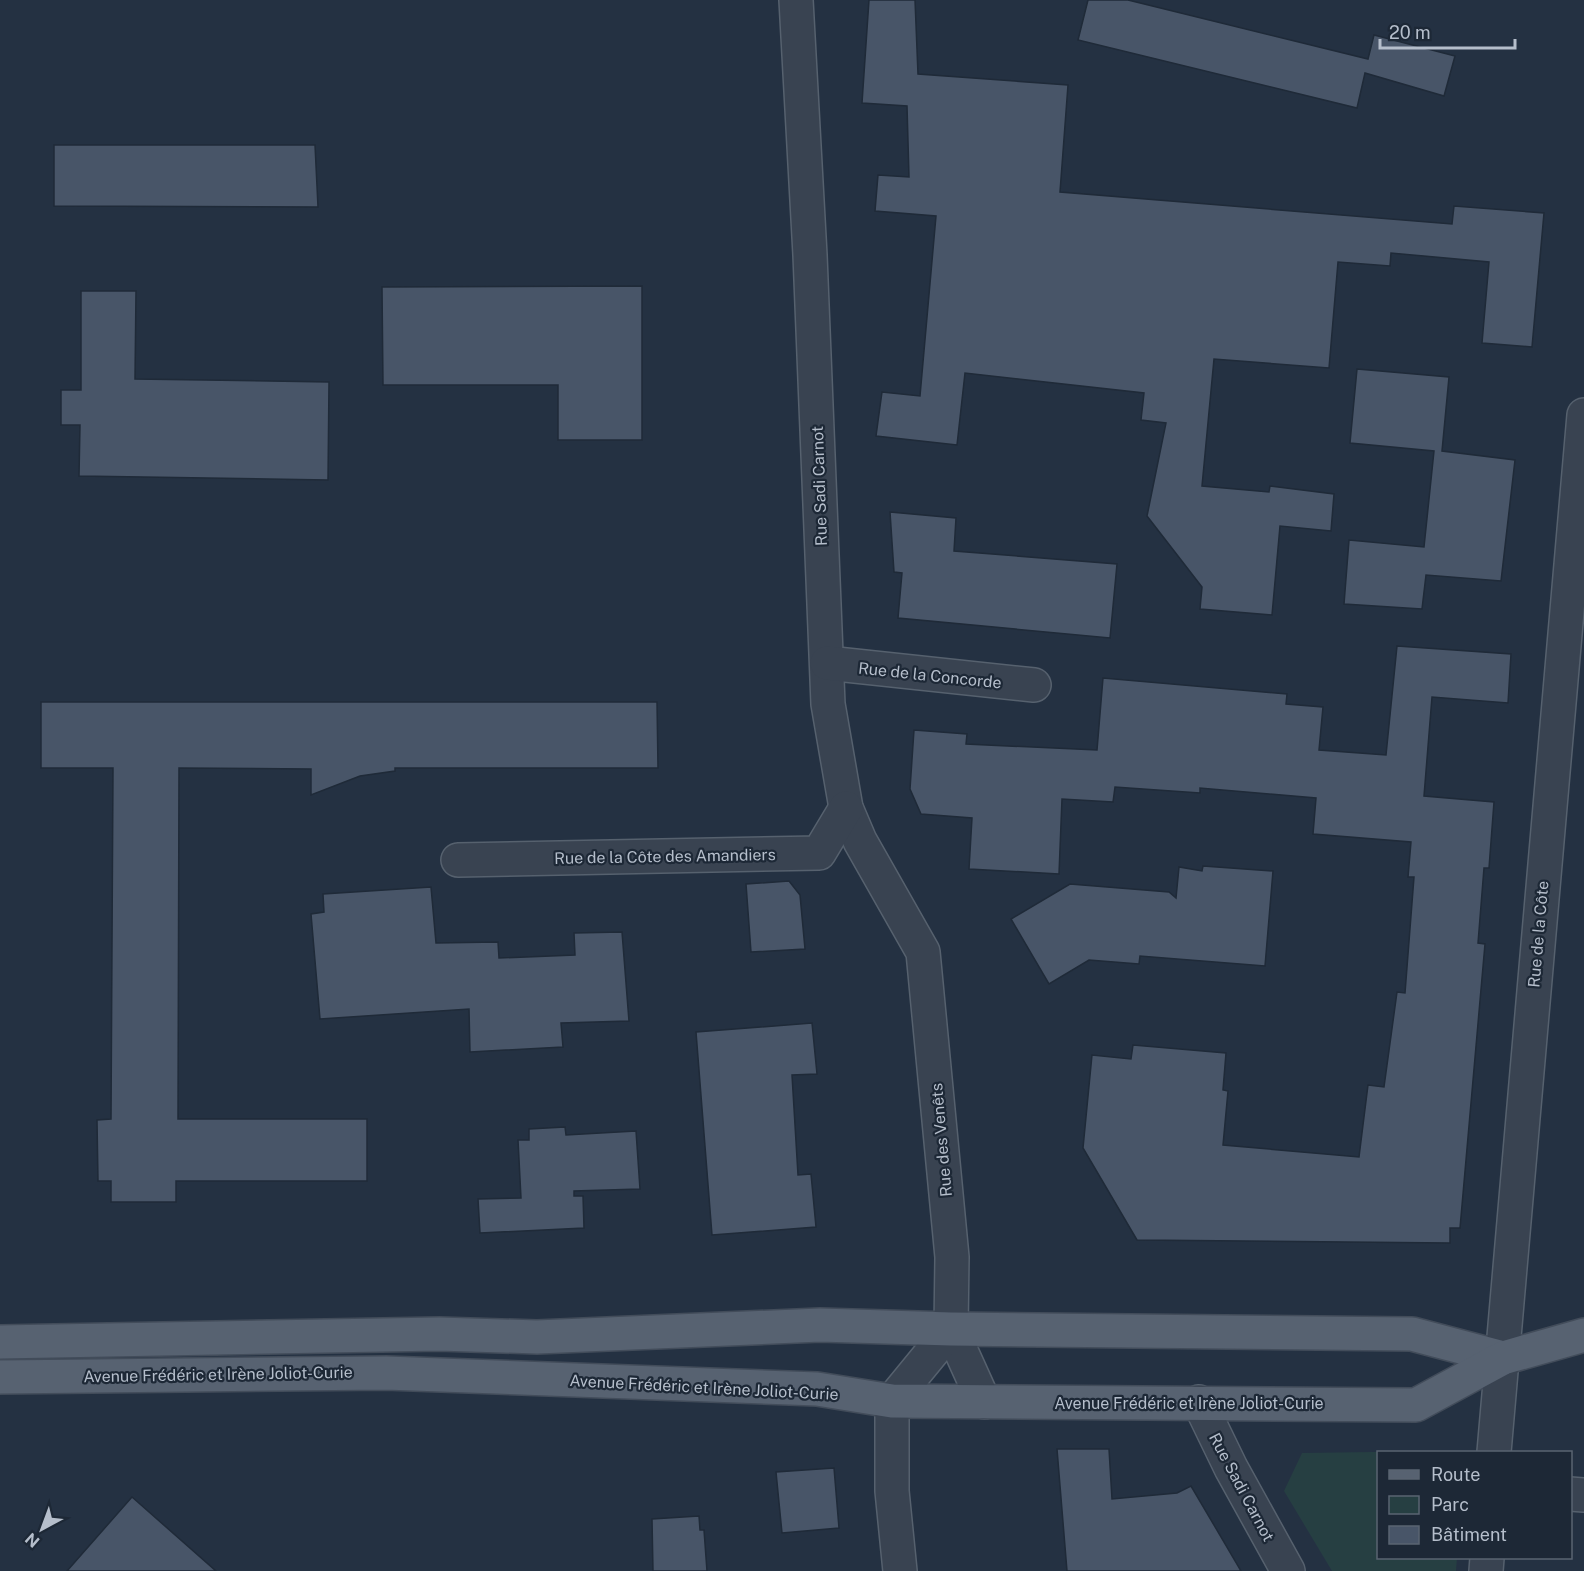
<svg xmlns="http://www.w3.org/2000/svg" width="1584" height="1571" font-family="'Public Sans',sans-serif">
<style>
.green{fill:#263f42}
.building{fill:#485568;stroke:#1f2a38;stroke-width:1.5}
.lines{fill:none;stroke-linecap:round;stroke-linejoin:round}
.minor-casing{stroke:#56616e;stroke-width:36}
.major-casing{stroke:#424c5a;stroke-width:36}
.minor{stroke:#394351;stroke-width:33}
.major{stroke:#576271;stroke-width:33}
.labels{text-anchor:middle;stroke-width:4.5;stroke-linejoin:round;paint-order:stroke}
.street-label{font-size:16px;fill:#b5becb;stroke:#1d2836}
</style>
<rect width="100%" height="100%" fill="#243142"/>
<path class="green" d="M1441,1451L1443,1452H1378V1558H1457L1456,1571H1332L1284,1491L1302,1453Z"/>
<g class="building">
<path d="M869,0H915L918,74L1068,85L1060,192L1452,224L1454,206L1544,213L1532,347L1482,343L1489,262L1391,253L1390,266L1338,262L1329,368L1214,359L1202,486L1269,492L1270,486L1334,494L1331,531L1280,526L1272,615L1200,609L1202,587L1147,516L1166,423L1141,420L1144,393L965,373L957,445L876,436L882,392L920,396L936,216L875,211L878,175L909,177L907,106L862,103Z"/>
<path d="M1088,0H1128L1368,59L1374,35L1455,56L1444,96L1365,73L1357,108L1078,40Z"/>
<path d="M54,145H315L318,207L54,206Z"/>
<path d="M642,286V440H558V385H383L382,287Z"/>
<path d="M81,291H136L135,379L329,382L328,480L79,476L80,425H61V390H81Z"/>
<path d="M1357,369L1449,377L1442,451L1515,460L1501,581L1426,575L1422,609L1344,604L1349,540L1424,547L1434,451L1350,443Z"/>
<path d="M890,512L956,518L954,551L1117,564L1110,638L898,618L902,573L894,572Z"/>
<path d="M1397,646L1511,654L1508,703L1432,697L1424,796L1494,802L1489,868H1484L1478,943L1485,944L1460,1228H1450V1243L1137,1240L1083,1148L1092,1055L1131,1059L1133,1045L1226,1053L1223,1090L1228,1091L1223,1145L1359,1157L1368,1085L1384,1087L1397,992L1405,993L1414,877H1408L1411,842L1313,834L1316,798L1200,788V793L1115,787L1113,802L1062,799L1059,874L969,869L972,818L921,814L910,789L914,730L967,734L966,744L1097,750L1103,678L1287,694L1286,704L1323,707L1319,750L1386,755Z"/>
<path d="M41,702H657L658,768H395V771L360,776L311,795V769L179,768L178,1119H367V1181H176V1202H111V1181H98L97,1120L111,1119L113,768H41Z"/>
<path d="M1203,866L1273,871L1265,966L1140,956L1139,964L1089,960L1049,984L1011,919L1070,884L1169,892L1176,898L1179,867L1202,871Z"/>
<path d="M789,881L800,895L805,949L751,952L746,884Z"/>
<path d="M431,887L436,943L498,942L499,958L575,955L574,933L622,932L629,1021L561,1023L563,1047L470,1052L469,1009L320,1019L311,914L324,912L323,894Z"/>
<path d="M812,1023L817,1074L792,1075L798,1175L811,1174L816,1227L712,1235L696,1032Z"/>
<path d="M565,1127L566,1135L636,1131L640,1189L574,1191V1196H583L584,1228L480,1233L478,1199L521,1198L518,1140H529V1129Z"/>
<path d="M1057,1449H1109L1112,1499L1177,1493L1191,1486L1241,1571H1067Z"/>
<path d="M834,1468L839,1528L782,1533L776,1472Z"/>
<path d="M132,1497L216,1571H67Z"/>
<path d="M699,1516L700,1530H704L707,1571H653L652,1519Z"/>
</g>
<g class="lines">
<g class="minor-casing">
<g id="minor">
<path d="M796,0L810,255L828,704L846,808L860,841L923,952L952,1257L951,1329L984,1402"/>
<path d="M827,663L1034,685"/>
<path d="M458,860L819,853L846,808"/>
<path d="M1199,1402L1231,1468L1288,1571"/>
<path d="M1494,1452L1584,415"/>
<path d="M1570,1494L1584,1495"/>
<path d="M900,1571L892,1491V1401L951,1329"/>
<path d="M1486,1571L1487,1558"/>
</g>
</g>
<g class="major-casing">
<g id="major">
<path d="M0,1342L439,1334L537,1337L820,1325L951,1329L1412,1334L1503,1358"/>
<path d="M0,1377L386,1373L817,1389L892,1401L1416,1405L1503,1358L1584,1335"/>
</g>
</g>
<use href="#minor" class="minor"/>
<use href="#major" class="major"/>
</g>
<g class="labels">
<g class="street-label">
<text transform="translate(819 486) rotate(-92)" y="6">Rue Sadi Carnot</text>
<text transform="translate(930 675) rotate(6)" y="6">Rue de la Concorde</text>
<text transform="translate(665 856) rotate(-1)" y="6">Rue de la Côte des Amandiers</text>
<text transform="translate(1538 934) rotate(-85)" y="6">Rue de la Côte</text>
<text transform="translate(941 1140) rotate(-95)" y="6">Rue des Venêts</text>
<text transform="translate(218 1374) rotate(-1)" y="6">Avenue Frédéric et Irène Joliot-Curie</text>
<text transform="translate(704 1387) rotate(3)" y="6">Avenue Frédéric et Irène Joliot-Curie</text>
<text x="1189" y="1409">Avenue Frédéric et Irène Joliot-Curie</text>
<text transform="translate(1242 1487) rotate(62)" y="6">Rue Sadi Carnot</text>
</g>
</g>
<rect x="1377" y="1451" width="195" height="108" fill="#1d2836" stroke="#5a6472" stroke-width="1.5"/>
<rect x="1389" y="1470" width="30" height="9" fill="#576271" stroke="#5a6472" stroke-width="1.5"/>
<text x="1431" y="1481" font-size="18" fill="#b5becb">Route</text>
<rect x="1389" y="1496" width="30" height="18" fill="#263f42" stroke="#5a6472" stroke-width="1.5"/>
<text x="1431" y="1511" font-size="18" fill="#b5becb">Parc</text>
<rect x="1389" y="1526" width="30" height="18" fill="#485568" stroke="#5a6472" stroke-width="1.5"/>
<text x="1431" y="1541" font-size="18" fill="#b5becb">Bâtiment</text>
<g transform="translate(42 1529) rotate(221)" stroke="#1d2836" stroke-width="4.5" paint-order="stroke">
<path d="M0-4.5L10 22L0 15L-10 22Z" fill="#b5becb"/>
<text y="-9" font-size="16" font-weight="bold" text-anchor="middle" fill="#b5becb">N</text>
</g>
<path d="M1380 39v9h135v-9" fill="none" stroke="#b5becb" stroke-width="3"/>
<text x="1389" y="39" font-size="18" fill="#b5becb" stroke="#1d2836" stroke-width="4.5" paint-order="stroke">20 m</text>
</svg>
